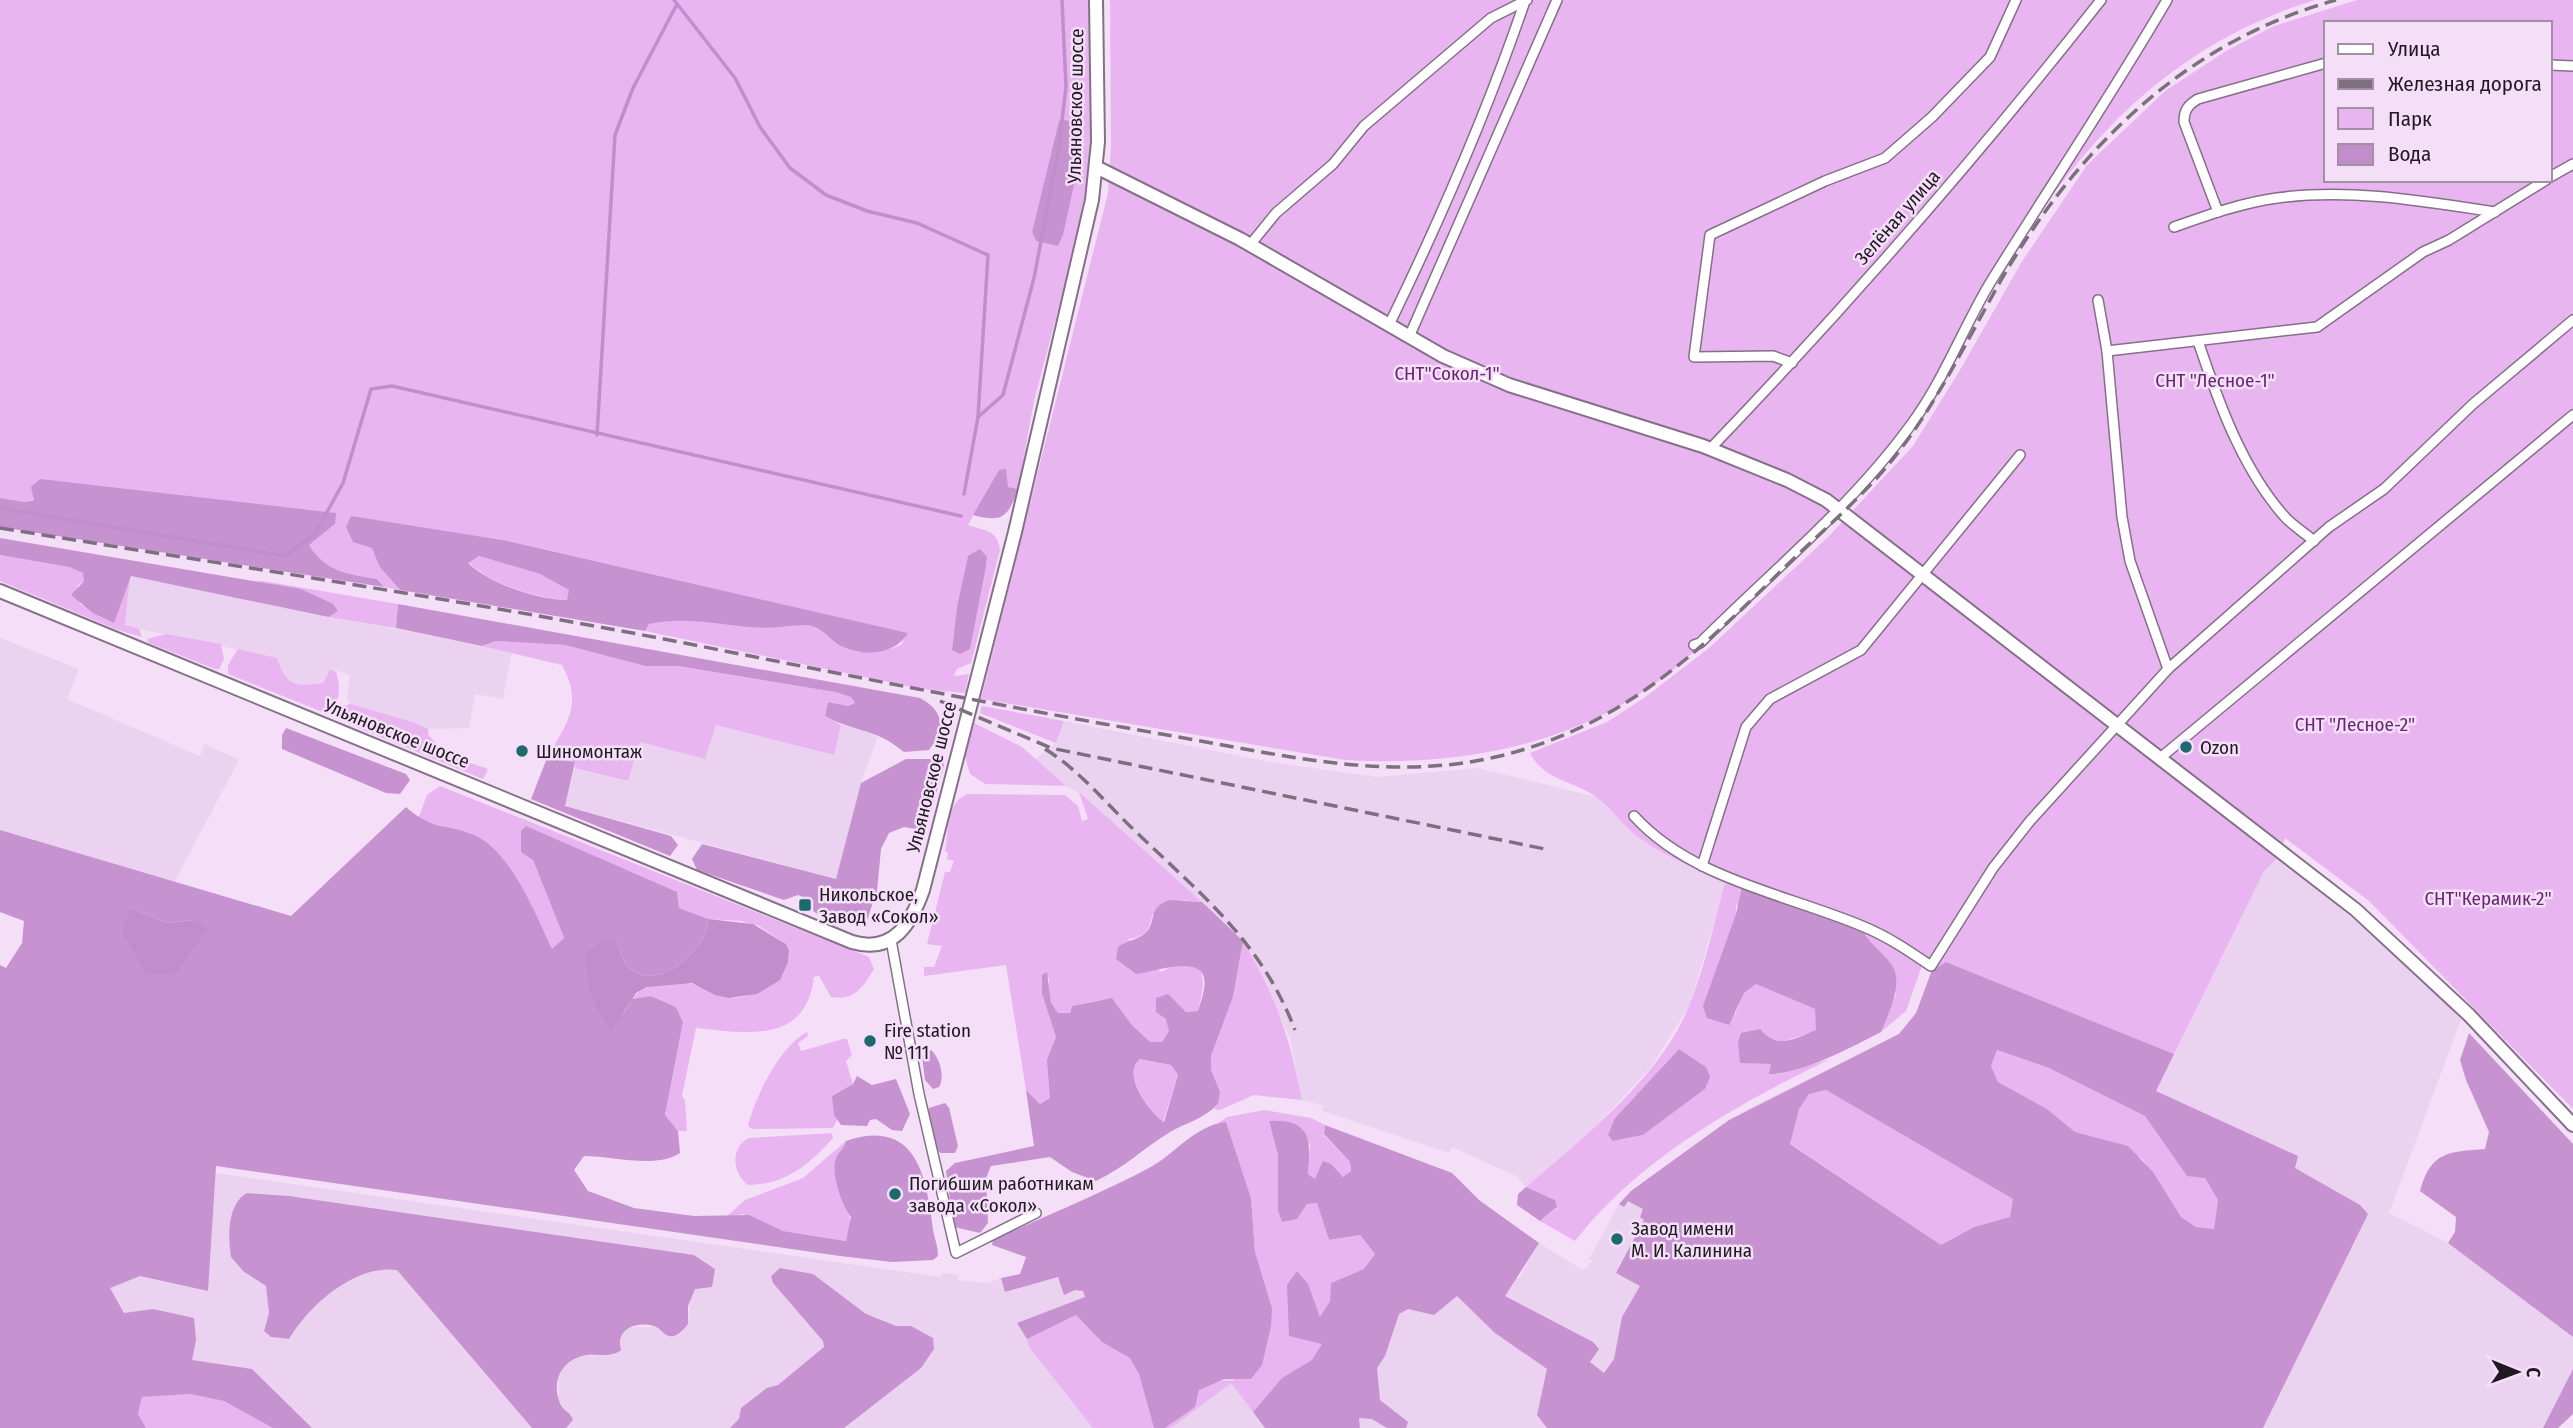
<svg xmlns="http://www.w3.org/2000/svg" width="2573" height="1428" font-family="'Fira Sans Condensed',sans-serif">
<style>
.built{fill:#ecd2f1}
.green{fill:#e9b5f1;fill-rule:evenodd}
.forest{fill:#c792d0;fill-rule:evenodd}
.water{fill:#c28dcb}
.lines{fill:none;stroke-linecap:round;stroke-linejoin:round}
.stream{stroke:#c28dcb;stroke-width:3.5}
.street-casing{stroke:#847087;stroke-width:12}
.secondary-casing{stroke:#847087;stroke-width:16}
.street{stroke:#fff;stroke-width:9}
.secondary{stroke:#fff;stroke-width:12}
.rail{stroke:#7d6f7f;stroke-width:3.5;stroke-dasharray:14 7;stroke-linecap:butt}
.poi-dot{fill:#1c696e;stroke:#f5dff8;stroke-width:2.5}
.labels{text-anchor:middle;stroke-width:5;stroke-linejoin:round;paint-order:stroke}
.street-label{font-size:19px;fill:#211922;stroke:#f5dff8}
.park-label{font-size:19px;fill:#672772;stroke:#f5dff8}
.poi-label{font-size:19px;fill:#211922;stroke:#f5dff8;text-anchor:start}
</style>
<rect width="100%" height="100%" fill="#f5dff8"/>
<g class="built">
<path d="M130,576L512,652L503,699L475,694L469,728L428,729L413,722L350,704L347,697L350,675L331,669L323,683L299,686L284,677L277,658L125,626Z"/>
<path d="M0,638L79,669L67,699L200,756L205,744L239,760L170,890L0,832Z"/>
<path d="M1064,721L1270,762L1377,777L1478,768L1596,797L1638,837L1669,857L1726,883L1689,1007L1650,1068L1593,1130L1526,1187L1516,1176L1452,1147L1449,1153L1322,1111L1324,1106L1302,1100L1290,1038L1243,941L1079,793L1066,786L1035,759L1056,743Z"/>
<path d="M716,725L833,755L841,725L879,733L861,783L836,879L565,806L575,768L628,781L640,742L705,759Z"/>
<path d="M2277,858L2378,939L2462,1017L2389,1213L2448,1243L2573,1337V1369L2543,1428H566L573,1420L559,1401L558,1374L563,1367L579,1356L615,1355L622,1333L628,1327H655L669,1336L688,1324L690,1297L709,1264L694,1255L289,1196L247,1193L230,1249L231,1257L243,1271L266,1286L269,1313L264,1330L271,1337L289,1339L298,1323L338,1285L380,1269L398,1270L532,1428H0V1142L941,1277L942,1273L958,1275V1280L987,1283L1001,1278L1006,1292L1059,1277L1255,1252L1519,1278L1539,1243L1583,1270L1593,1261L1589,1259L1619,1204L1631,1191L1748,1109L1964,1002L2264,873Z"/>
</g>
<g class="green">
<path d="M0,0H1090L1091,147L1088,173L1078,235L1034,401L1018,489L1008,487L999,470L968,525C985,531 997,529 1000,550L971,663L957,669L954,676L969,674L965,693L922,689L645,631L649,624C687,615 724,625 763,628C777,629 792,624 806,625C821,627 827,637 838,644C857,657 882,652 901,645L907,633L509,541L372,548L379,566L400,590L384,587L377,579C347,574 326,572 309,545L335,524V513L34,499L25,502L0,498ZM1066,120L1078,142L1080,157L1036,241L1032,232L1059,122ZM968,556L987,557L986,567L970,648L952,650L957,605Z"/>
<path d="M1110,0H2315C2158,49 2070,156 1989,292C1960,340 1936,392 1905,438C1896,452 1881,464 1869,476C1845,501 1820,525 1796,550C1758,588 1721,629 1680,664C1586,744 1464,767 1345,760L981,699L1108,193L1111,147Z"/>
<path d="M2357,0H2573V1109L2369,901L2285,838L2277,858L2263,873L2174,1054L1946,962L1932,970L1923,963L1906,1011L1881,1032L1888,1008L1896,995L1890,962L1869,945L1858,924L1736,905L1735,1015L1744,992L1756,984L1816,1009V1031L1778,1043L1769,1040L1746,1063L1771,1064L1770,1074H1780L1830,1059C1736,1105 1640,1158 1575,1241L1540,1221L1557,1208L1555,1200L1526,1187C1583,1138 1661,1077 1689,1006C1705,967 1714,923 1725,883C1696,869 1666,857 1639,838C1623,826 1612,809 1596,797C1573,780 1544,781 1530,753L1607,722L1644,698L1709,648L1829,536L1913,446L1960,370L2021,263L2087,165L2165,91L2226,51L2274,26ZM2326,23H2550V180H2326ZM1679,1049L1706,1067L1705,1089L1643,1135L1614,1141L1615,1118Z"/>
<path d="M0,555L69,567L84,573V581L77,586L80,604L114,622L130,576L125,625L139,629L142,637L118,630L0,581Z"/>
<path d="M479,556L540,574L570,590L567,600C534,597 492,585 468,562Z"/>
<path d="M257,580L398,604L396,628L329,617L338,611L301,589L269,586Z"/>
<path d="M166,634L221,644L224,659L219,669H215L149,643L147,639Z"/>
<path d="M496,641L565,645L645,666H678L835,692L851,697L855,703L848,706L828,702L825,716L841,725L834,755L716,725L705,759L640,742L628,781L575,768V762L547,758C566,723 584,706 562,665L482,646Z"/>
<path d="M238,649L277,658C287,686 294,687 323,683L330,669L336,672C341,686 341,708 325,713L228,674V665Z"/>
<path d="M350,704L413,722L428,729L429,736C445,753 466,762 488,769L483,779L349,724L342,716L343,707Z"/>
<path d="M982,706L1064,721L1056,743L980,713Z"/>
<path d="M972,722L1022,747L1066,786L985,784L970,774L965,757Z"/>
<path d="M440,786L869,957L874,969C863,987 855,1001 831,997L819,976L814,977C806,1045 746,1033 696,1028L682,1096L685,1100L687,1131H678L665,1115L683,1022L676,1007L651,996L632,999C643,983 675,979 693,984C717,990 721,1003 750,995C762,991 778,970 788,962L789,950L786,944L759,926L741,921L708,919L679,908L677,892L533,860L564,938L552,950L516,877L474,835L418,819L427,795Z"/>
<path d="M1079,792L1202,902L1183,900L1152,915C1150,931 1144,937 1128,939L1161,972C1167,969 1175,964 1182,963C1212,960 1202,995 1198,1011L1186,1012L1168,995L1169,1032L1162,1042H1150L1132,1025L1116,1003L1100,1000L1072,1006L1070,1013C1048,1020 1049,992 1049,978L1042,975V994L1056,1037L1050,1079V1098L1040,1104L1026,1090L1006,965L924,976V967H934L942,946L927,944L945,872H950L954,861L947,859L948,853L945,852C949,832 945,802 968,794L1065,795L1078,806L1082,821L1088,819Z"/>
<path d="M1243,941C1277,999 1289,1035 1302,1100L1254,1095L1220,1110L1214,1109L1218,1104L1211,1070V1056L1233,997Z"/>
<path d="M807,1032L808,1036L798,1043L801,1051L843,1039H847L852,1055L846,1061L853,1084L832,1096L837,1120L833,1128L752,1129L748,1126C755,1097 780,1046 807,1032Z"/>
<path d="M1997,1050L2049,1068L2145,1116L2187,1175L2205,1178L2218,1200L2214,1229L2196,1227L2181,1217L2142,1158L2075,1132L2047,1109L1998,1082L1991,1066Z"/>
<path d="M1140,1059L1171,1065L1178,1075L1163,1122C1150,1111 1121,1075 1140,1059Z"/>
<path d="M1826,1090L2013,1199L2010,1217L1974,1227L1941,1245L1790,1143L1799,1108L1809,1094Z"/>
<path d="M1264,1110L1311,1118L1325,1125L1324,1135L1350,1162L1351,1172L1343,1177L1336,1172L1315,1179L1308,1174L1310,1144L1269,1121L1278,1155V1211L1282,1222L1297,1219L1307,1204L1317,1203L1329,1240L1360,1235L1375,1254L1364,1269L1331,1283L1330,1301L1320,1317L1308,1284L1306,1339L1323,1344L1313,1360L1282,1378L1253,1412L1231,1383L1171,1428H1165L1195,1407L1199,1390L1215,1381H1233L1272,1308L1255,1252L1251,1198L1226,1122L1218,1123L1227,1117Z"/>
<path d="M832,1133L833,1138C810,1164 785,1185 748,1185C732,1173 730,1147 749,1138Z"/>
<path d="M846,1141C843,1153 835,1158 835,1172C836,1196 860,1217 847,1241L783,1231L743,1214L726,1217L745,1200L803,1178Z"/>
<path d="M1076,1315L1102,1342L1130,1357L1139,1374L1154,1428H1093L1029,1347L1027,1339Z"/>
<path d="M190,1394L224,1401L273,1428H146L138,1414L142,1397Z"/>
</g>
<g class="forest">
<path d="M1059,121L1066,120L1076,124L1080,157L1063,235L1058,246L1036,241L1032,232Z"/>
<path d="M1006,469L1008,487L1018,489C1008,517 1003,523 973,515L999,470Z"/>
<path d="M40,479L336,513L335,524L309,545C326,572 347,574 377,579L384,587L0,527V498L25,502L34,500L31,487Z"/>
<path d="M351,516L508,541L908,633C895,655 863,657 841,646C828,639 822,626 805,625C792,625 779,628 767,628C727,627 689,615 649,624L645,631L400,590L379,566L372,548L353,542L346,527ZM479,556L540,574L569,590L567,600C536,599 490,584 468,563Z"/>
<path d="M0,538L301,589L333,604L338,611L329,617L131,576L114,623L93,613L71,595L84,581L83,573L69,567L0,555Z"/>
<path d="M980,549L987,557L986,567L970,649L960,654L952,650L957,606L968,556Z"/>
<path d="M398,604L920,698C944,711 946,728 929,750L904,752C874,727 856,733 825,716L828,702L848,706L855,703L851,697L835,692L678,666H645L565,645L496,641L482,646L396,628Z"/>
<path d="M286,728L406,774L410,780L400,794L386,793L282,749V735Z"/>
<path d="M547,758L575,762L565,806L671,836L678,845L670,856L531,799Z"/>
<path d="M906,759H941L944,765L926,831L904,827L889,833L881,849L877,891L867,920L834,921L814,912L810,900L798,895L784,900L697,870L692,859L702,844L836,879L861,783Z"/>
<path d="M406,807C431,830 448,824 474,835C512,852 535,914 552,949L564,938L533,860L521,852V831L526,826L677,892L679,908L708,919C708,946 670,982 642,975C626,971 621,954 616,941L623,1014L632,999L651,996L676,1007L683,1022L665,1115L678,1131L680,1153C657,1169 612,1156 584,1156L574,1170L588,1191L634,1208L694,1216L749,1215L783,1231L846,1241L851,1217C842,1205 829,1171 837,1156C841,1150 844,1148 846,1141C920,1116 927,1183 934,1235C936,1242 938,1248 938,1256L933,1260L892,1262L840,1256L216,1166L208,1291L140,1276L110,1288L124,1313L153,1309L194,1318L196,1340L192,1360L252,1369L312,1428H273L224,1401L190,1394L142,1397L138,1414L146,1428H0V965L6,968L22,943L24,921L0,912V830L291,916ZM130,908L167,923L193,920L146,974Z"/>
<path d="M1743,883L1858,923C1869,944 1875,945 1889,961C1906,980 1889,1012 1881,1032C1852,1047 1802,1074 1769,1074L1771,1064L1740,1063L1738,1042L1741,1033L1760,1029C1777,1050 1794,1039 1816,1030L1815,1009L1756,984L1744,993L1729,1025L1707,1018L1703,1006L1736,914Z"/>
<path d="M1170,900L1202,902L1243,941L1233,997L1211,1056V1070L1220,1092L1218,1104C1205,1118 1186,1123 1170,1132C1144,1148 1124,1168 1096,1181L1072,1172L1050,1157L991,1166L986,1178L988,1223L980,1233L954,1227L946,1171L955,1163L1034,1146L1026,1090L1040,1104L1050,1098L1047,1060L1056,1037L1042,994V975L1047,972L1051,1003L1058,1013H1070L1072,1006L1112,998L1132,1025L1150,1042H1162L1169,1031L1166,1019L1156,1012V998L1168,994L1186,1012L1198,1011C1200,1004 1203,996 1204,989C1211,950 1156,972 1136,974L1116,959L1118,947C1126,941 1137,940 1144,934C1159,922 1145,908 1170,900ZM1140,1059L1171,1065L1178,1075L1164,1122C1149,1112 1121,1074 1140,1059Z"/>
<path d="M1946,962L2174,1054L2156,1091L2298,1156L2295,1168L2360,1205L2368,1214L2263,1428H1547L1537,1415L1547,1369L1495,1333L1457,1296L1434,1315L1408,1309L1399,1314L1385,1356L1377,1368L1380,1400L1408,1422L1406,1428H1387L1372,1419L1359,1418L1360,1428H1265L1253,1412L1282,1378L1312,1360L1322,1344L1289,1336L1287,1285L1297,1271L1308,1284L1320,1317L1330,1301L1331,1283L1364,1269L1375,1254L1360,1235L1329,1240L1317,1203L1307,1204L1297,1219L1282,1222L1278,1211V1155L1269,1121C1311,1119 1311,1139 1308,1174L1315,1179L1323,1161L1331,1164L1343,1177L1351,1171L1350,1162L1324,1134L1325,1125L1452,1173L1479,1200L1539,1243L1505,1296L1593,1342L1599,1349L1590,1362L1604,1373L1614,1359L1622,1317L1640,1286L1616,1273L1644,1220L1640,1217L1643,1209L1628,1201L1624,1207L1619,1204L1631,1191L1729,1120L1899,1034L1916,1013L1932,970ZM1997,1050L2049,1068L2145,1116L2187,1176L2205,1178L2218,1200L2214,1229L2196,1227L2181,1217L2153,1172L2128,1146L2075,1132L2047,1109L1998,1082L1991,1066ZM1826,1090L2013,1199L2010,1217L1974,1227L1941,1245L1790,1144L1799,1109L1809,1094Z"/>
<path d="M2469,1033L2573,1144V1337L2448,1243L2455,1232L2456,1217L2420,1191C2431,1151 2448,1152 2485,1149L2489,1132L2466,1080L2460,1060Z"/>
<path d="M1679,1049L1706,1067L1710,1077L1705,1089L1643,1135L1613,1141L1608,1135L1615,1118Z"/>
<path d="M931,1050C940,1058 945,1077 939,1087L933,1089L925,1080L922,1056Z"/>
<path d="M857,1076L872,1085L896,1079L910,1114L902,1131L892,1130L876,1119L870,1120L867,1126L841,1125L834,1115L832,1096L853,1084Z"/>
<path d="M945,1103L949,1108L958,1146L955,1153H941L936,1150L927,1113L929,1108Z"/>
<path d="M1226,1122L1251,1198L1255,1252L1272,1308L1271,1326L1262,1365L1251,1379H1224L1199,1390L1195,1407L1165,1428H1154L1139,1374L1130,1358L1102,1342L1076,1315L1027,1339L1017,1323L1085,1297L1083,1291L1075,1290L1064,1295L1058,1277L1005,1292L1001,1278L1020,1274L1026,1257L992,1245L993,1240C1045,1216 1098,1195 1149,1168C1174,1155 1195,1125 1226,1122Z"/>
<path d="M1526,1187L1555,1200L1557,1207L1540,1221L1517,1205L1518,1194Z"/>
<path d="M247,1193L289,1196L694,1255L715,1269L712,1287L695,1289L688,1306V1324C684,1329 677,1338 669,1336C664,1335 660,1328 654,1326C636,1321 615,1329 621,1350C609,1360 593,1351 579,1357C559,1364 552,1384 560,1403C563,1411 570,1411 573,1420L566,1428H532L397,1270C356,1264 309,1305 289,1339L271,1337L264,1331L269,1313L266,1286L243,1271L231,1257C228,1237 227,1204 247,1193Z"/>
<path d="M780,1268L813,1274L866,1314L896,1326H911L933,1338L934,1349L921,1368L844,1428H730L739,1419L741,1408L767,1388L778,1385L824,1347L823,1341L773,1283L771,1276Z"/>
<path d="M2573,1369V1414L2558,1428H2543Z"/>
</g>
<g class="water">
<path d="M130,908L167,923L193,920L208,928L175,975L146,974L122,932Z"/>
<path d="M708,919L753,924L786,944L789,950L788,962L780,980L757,994L729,998L715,995L692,983L647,987L636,993L611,1032C593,1006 585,985 586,953L605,939L616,941C621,954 626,971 642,975C670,982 708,946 708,919Z"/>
</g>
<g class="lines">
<g class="stream">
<path d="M674,0L735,78L760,127L790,168L826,195L867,211L917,223L988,255L978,417L964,494"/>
<path d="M978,417L1003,395L1034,278L1059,146L1066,87L1062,0"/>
<path d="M597,435L615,135L633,88L677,4"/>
<path d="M0,508L285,556L316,532L343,483L371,389L392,386L961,516"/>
</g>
<g class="street-casing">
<g id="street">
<path d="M2550,65L2573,66"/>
<path d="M2550,177L2573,164"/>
<path d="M2218,212L2184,122C2184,110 2188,105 2198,99L2326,63"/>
<path d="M2174,227C2208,215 2241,203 2277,198C2349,188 2423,201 2495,212"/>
<path d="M1250,245L1276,213L1333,164L1364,126L1491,18L1527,0"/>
<path d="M2098,300L2107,351L2122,517L2130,561L2168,669"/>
<path d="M1389,325C1440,220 1486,115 1524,4"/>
<path d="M1409,337L1557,0"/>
<path d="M2198,341C2218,401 2242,469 2285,517C2293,526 2305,533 2314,541"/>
<path d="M2107,351L2317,327L2423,252L2449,240L2546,180"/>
<path d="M1792,363L1773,356L1694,357L1710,235L1825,181L1885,158L1932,117L1990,57L2016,0"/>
<path d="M1710,449C1847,306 1978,156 2101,0"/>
<path d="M1694,645L1700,643C1770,573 1851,507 1910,426C1943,382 1962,330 1990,283C2049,188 2111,96 2167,0"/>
<path d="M2159,759L2573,415"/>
<path d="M1634,816C1691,879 1786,894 1862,926C1887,936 1909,951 1931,966L1993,868L2030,821L2168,669L2329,527L2384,489L2473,404L2573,320"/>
<path d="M1702,866L1746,727L1770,699L1861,650L2020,455"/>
<path d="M891,940L919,1094L956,1253L1036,1213"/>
</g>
</g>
<g class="secondary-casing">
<g id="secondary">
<path d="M1096,167L1240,239L1443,356L1509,385L1703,446L1787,480L1826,500L2356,910L2469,1015L2573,1125"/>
<path d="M0,591L852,942C893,954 911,924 923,890L1015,532L1092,200L1098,142L1096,0"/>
</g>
</g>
<use href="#street" class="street"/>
<use href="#secondary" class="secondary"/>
<g class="rail">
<path d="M0,528C222,564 444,597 664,639C832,672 999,706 1167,735C1278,754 1389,783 1500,756C1623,726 1700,651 1787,565C1816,537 1847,510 1874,481C1924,427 1955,363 1990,300C2066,159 2178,44 2336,0"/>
<path d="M940,701L1051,748L1545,849"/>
<path d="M1045,749C1078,769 1105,802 1132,828C1200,894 1260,939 1295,1030"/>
</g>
</g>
<g class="poi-dot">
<circle cx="2186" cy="747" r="7"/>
<circle cx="522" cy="751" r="7"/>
<rect x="798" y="898" width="14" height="14" rx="3.5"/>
<circle cx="870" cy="1041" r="7"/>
<circle cx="895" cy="1194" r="7"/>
<circle cx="1617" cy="1239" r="7"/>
</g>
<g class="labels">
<g class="street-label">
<text transform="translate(1075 106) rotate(-89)" y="7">Ульяновское шоссе</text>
<text transform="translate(1897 217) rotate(-49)" y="7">Зелёная улица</text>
<text transform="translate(397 733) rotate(22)" y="7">Ульяновское шоссе</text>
<text transform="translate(931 777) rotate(-76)" y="7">Ульяновское шоссе</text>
</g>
<g class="park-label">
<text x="1447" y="380">СНТ"Сокол-1"</text>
<text x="2215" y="387">СНТ "Лесное-1"</text>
<text x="2355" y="731">СНТ "Лесное-2"</text>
<text x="2488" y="905">СНТ"Керамик-2"</text>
</g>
<g class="poi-label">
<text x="2200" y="754">Ozon</text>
<text x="536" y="758">Шиномонтаж</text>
<text x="819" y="901">Никольское,<tspan x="819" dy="22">Завод «Сокол»</tspan></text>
<text x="884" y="1037">Fire station<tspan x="884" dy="22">№ 111</tspan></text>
<text x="909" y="1190">Погибшим работникам<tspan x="909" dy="22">завода «Сокол»</tspan></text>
<text x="1631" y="1235">Завод имени<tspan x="1631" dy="22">М. И. Калинина</tspan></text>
</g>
</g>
<rect x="2324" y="21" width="228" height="161" fill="#f5dff8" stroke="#a090a2" stroke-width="2"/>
<rect x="2338" y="44" width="35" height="10" fill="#ffffff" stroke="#a090a2" stroke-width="2"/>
<text x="2388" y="56" font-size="21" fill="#211922">Улица</text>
<rect x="2338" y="79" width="35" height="10" fill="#7d6f7f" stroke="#a090a2" stroke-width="2"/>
<text x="2388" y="91" font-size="21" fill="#211922">Железная дорога</text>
<rect x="2338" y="108" width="35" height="21" fill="#e9b5f1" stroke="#a090a2" stroke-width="2"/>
<text x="2388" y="126" font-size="21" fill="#211922">Парк</text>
<rect x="2338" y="144" width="35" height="21" fill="#c28dcb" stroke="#a090a2" stroke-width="2"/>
<text x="2388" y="161" font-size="21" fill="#211922">Вода</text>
<g transform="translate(2517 1372) rotate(91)" stroke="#f5dff8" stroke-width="5" paint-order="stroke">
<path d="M0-5L12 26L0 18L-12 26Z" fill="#211922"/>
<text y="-10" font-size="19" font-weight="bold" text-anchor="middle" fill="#211922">С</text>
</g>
</svg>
